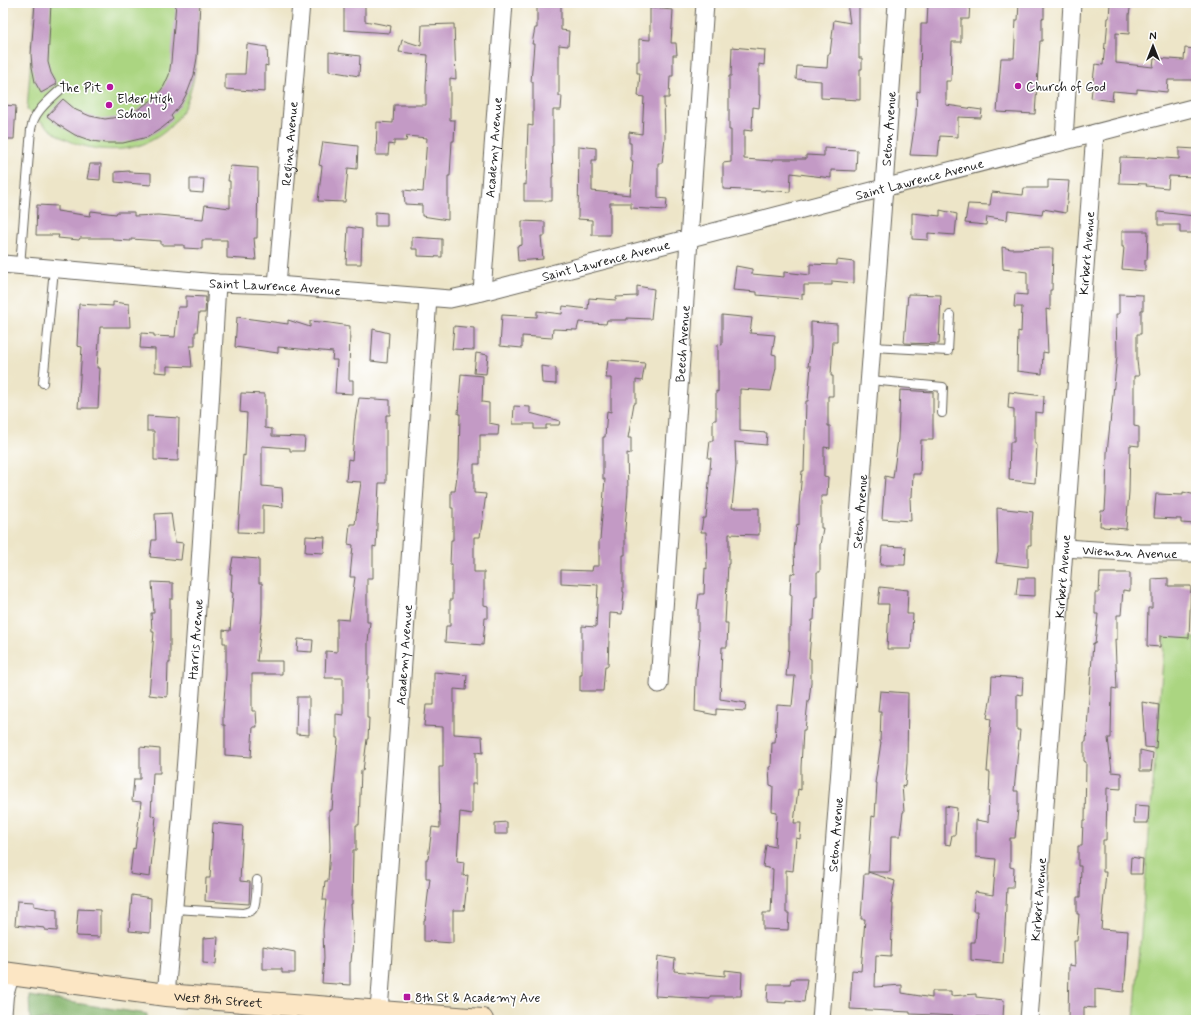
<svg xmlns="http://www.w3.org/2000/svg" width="1199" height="1023" font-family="Mynerve,sans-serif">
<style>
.green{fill:#abd581;stroke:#64784e}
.forest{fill:#88b66f;stroke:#526946}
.building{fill:#c39ac5}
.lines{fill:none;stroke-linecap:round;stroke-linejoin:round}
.lane-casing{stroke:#656258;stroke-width:10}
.street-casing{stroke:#656258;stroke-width:19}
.secondary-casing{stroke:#656258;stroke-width:24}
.lane{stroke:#fff;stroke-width:8}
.street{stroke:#fff;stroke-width:17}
.secondary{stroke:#fce6c4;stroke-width:22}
.poi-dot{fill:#b5179e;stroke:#fff;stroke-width:1.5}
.labels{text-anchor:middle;stroke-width:3.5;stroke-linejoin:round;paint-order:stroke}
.poi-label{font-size:13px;fill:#1c1c1c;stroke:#fff;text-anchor:start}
.street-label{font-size:13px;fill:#1c1c1c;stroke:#fff}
</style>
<rect width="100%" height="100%" fill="#fff"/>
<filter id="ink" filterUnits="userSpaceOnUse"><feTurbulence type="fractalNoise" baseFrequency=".025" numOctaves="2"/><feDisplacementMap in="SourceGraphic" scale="8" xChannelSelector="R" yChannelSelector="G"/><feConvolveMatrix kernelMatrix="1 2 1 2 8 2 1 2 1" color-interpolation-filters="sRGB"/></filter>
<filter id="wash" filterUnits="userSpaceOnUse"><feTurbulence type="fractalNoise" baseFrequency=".012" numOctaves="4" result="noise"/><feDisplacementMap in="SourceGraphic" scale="16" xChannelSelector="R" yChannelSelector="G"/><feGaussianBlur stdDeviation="0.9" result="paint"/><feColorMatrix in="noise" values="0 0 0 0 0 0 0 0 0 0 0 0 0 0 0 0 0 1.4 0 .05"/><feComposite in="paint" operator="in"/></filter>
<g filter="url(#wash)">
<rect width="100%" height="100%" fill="#ede5c8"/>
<g class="green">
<path d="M35,3H200C198,35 199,68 188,99C168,151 109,161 63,138C50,131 39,119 27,110Z"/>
<path d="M1165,635L1196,638V1020H1134Z"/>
</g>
<path class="forest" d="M29,996L147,1014V1020H30Z"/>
<g id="blocks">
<g class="building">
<path d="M35,3H51L48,62L51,73L57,84L41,93L35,82L32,67L31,54Z"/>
<path d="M176,3H200L197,58L194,75L188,91L181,104L171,116L173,119L162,128L148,137L123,143H106L92,141L75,135L57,124L47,116L63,99L76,110L90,116L105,119L119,117L133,113L156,97L164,86L169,75L171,62Z"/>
<path d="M344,3H365V21L391,26L390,33L344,30Z"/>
<path d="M537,3H561V30L569,31L568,46L559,45V96H562L561,110H553V146H552L553,177H552V201H524V184L526,185L528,125L533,126V82H531L534,44H532L535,28H537Z"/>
<path d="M847,3H859V58H862V69H860V100L821,98V81L796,79L797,66L827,68L828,54H830L834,20L850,23Z"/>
<path d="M928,3H970L969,19H961V42H952L951,81H946V105L982,110L981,118L958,117V137L940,136L938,156L910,155L916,115L917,91L920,92L921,24H927Z"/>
<path d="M1019,3H1044V19L1042,18V41H1040L1035,114L997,112L1001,58H1014L1016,20H1018Z"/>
<path d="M1110,3H1131L1129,15V34L1116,33V63L1153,67L1154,58L1184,60L1185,48L1196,49V80H1168L1167,92L1137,89V93L1113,91L1112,101L1091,98L1095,64L1103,65L1105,43H1106L1108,18H1109Z"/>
<path d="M650,8L673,10L671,43H676L677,55H673V76H670L669,98H664L665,138L662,163H658V198L667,199L666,210L631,208V203H610V235H592V220L578,219L579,146L596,148V160H592V191L630,195L633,161L631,160V143H629V132L642,134L644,97L638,96L640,73H637V61H639V39L650,40Z"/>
<path d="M454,24L456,79L450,78V120H455L454,141H452L450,176H448V220L422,216V205L405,204L404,190L423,192L427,138L407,136L406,141H394V145L389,144L388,155H376L377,122L393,123L394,105H426V87L428,55L399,52L402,40L421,46L422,25Z"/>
<path d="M247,44L267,47L268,66L265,65V92L225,89V74H245Z"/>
<path d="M732,47L765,50L764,65L759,64V95H760L759,108L753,107L752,131L744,130V159L773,161V159H806V155L824,156V148L857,150L856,171L831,170V178L791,173L790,192L765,190V191L723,189V163L731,162V130H729V76H731Z"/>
<path d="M329,52L360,56L359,76L329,71Z"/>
<path d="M3,105L16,106L14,139H3Z"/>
<path d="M323,142L358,146L357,169L348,168L345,202L318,201L322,166L319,165Z"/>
<path d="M1179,148L1196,149V177L1169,176L1168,188L1146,186L1147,184L1119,183L1120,157L1148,158V157L1179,159Z"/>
<path d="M90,164H101L100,180L87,179Z"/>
<path d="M230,166L258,168L257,238H254L256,260L227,258V240H202V249L184,248V245H161V241L131,239V241L113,240V238H80L79,240L58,238L59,235H36L37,205L57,206V211L90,216L91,211L116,214L117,212H134V216L158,215L203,219L205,205L230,208V181H228Z"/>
<path d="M129,171V172L151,173V185L115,182V172Z"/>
<path d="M190,179H204L203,193L190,192Z"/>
<path d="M1048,180L1069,181L1066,213L1043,209L1042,215L1008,211L1007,220L987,217L986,225L965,223L968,204L990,205L992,192L1023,195L1024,188H1048Z"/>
<path d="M940,210L957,214L955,235L928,233V240L912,239V213L940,216Z"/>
<path d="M375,212L387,213V226H375Z"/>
<path d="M1158,212L1195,216L1196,217L1195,233H1180V225H1158Z"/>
<path d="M522,221L545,222V236H541L543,259L518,261L517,246L522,245Z"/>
<path d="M348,227L362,229L361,264H346Z"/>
<path d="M1122,231H1148L1147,260H1145V271L1122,269L1124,247H1122Z"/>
<path d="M412,237L442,239V257L418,256V249H412Z"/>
<path d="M1002,247L1011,249L1053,248L1052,290H1050V310L1046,309L1048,353L1043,352L1042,374L1017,371L1018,331L1021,332L1022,307H1014L1015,294L1027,295V272L1003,269Z"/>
<path d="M837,260L854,262V283L832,281V285H804V295L802,294V299L757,295V292L733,290L736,266L752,269V274L784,277V272L810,275V264L837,265Z"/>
<path d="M637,286L654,289L651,319L627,318V320H607L606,324L579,322L577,330L553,329L552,338L522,336V348L500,346L502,315L537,317V311L562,314L563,306L588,309L589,298L616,300V297L637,296Z"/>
<path d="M908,294L941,295L939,344L904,343Z"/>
<path d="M1119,294L1143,295V310H1141V334H1137V361L1139,376H1134V426L1139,427V446L1130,445L1129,492L1126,529L1103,527V526H1100L1101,511H1104L1105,510L1106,494L1107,453L1117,356L1116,314H1119Z"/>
<path d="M186,296L206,297L205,313H199L197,332H195V346H190L192,367L167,366V373L155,372V349L140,348L141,333L154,334V336L175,337L178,307H186Z"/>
<path d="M113,302L129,304L130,327H100L97,368H100L98,408H78L82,347L77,346L79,304L113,306Z"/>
<path d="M722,315L752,318L750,333L775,335L772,354L776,355V368L771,391L740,389V431L767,433L766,445L735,442L736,466L732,508H759V535L729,534V564H728L725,623H728L727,647H722L720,699L746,703L745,711L716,709V715L695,711L696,680L700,638L698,637V609H697L699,594H704L705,568L707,569L706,532H701L703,518H706L711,458H708L710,441H713V420H716V391L718,392V344L722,345Z"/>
<path d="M237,317L288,324V320L310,327V321L330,323L350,326L349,380H353V394L335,393L337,360H332L333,352L278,347V353L235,347Z"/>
<path d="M811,322L837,324V342H833L831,376H833V396H828V426H830V448L824,447V476L828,477L827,496H821V528H823L820,545V572H817V597H815L814,620H812L809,658L811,659V683L809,701H808L805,730H803L801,767V790L798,789L794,823H801L800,839L796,838L793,871L786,870V913H789L788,930L763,929V913H771L773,869L763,867L766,845L775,847L777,812L772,811L773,786L770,785L769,767H771L772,743H775L777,705L792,706L795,676H786L789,648V627H791L792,595L790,594L791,573L795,574L794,551L797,524L799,525V506L802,471H804L806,401H808L811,366H808L811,348Z"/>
<path d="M454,326L474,328V350L452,349Z"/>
<path d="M373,329L389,333L387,363L371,361Z"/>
<path d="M476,353L488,355L486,374L474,373Z"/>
<path d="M608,360L645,363L642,381L636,380V403H634L628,438H631V454L627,453L628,490L625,529V555H623V592H624L622,614L610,613L608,666H605L603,691H580V675H582V626L596,627L598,585L561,583V570L592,571L593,566H599V540H600L605,479H603V437H605L607,411L611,412V378H606Z"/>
<path d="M541,366L556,368V384L542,383Z"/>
<path d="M461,374L483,376L482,402L489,403V423L499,425L498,435H480V464H474V493L486,494L480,537H474V572H484V605L488,606V618H485L483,645L445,642L446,626H450V600H452V565H450L451,540H453V508H451V491H455L459,460L460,414H458Z"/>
<path d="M900,390L933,392V440H921L920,474H913L912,497H910L911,521L882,519L885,476L893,478L898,439Z"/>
<path d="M1009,392L1044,396L1043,413L1035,412V444L1037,445L1035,483L1009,480L1010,442H1014V409L1008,408Z"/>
<path d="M241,393L265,394V428L272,429V436L305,437L304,451H290V448L262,446V486L282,488L283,507L263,505V533L238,532L243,455L245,456L247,413L240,412Z"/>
<path d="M359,398L390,400V415H386V483H379L376,547L373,546V578H367V622H370L368,642V679H367V718H369L368,739H367L363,771L361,770L359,825H356V850H353L352,904H351L353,940L351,962H350V985L322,983L324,958L323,930L326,900H323L325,881H328L330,847L329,810H332L338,738H336V714L343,715V678H325L326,651L337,652V619L349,620L355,577H350L353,545L348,544L350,524H355L361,482L346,481L348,459L352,460L355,420Z"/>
<path d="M514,406L530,407V413L560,421L559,425H546V429H534V424H513Z"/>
<path d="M147,416L179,418L178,461L154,460V431H147Z"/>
<path d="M1183,492L1196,495V524L1181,523V519L1154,518L1156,494L1183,495Z"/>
<path d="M997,508L1033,512L1032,524H1031V545H1028V567L996,563L998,552Z"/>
<path d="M171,513L175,542L183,543L181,560L150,557L152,540H156L155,514Z"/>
<path d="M306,536L325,537L324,553L305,552Z"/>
<path d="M882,546L906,547L905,565H880Z"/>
<path d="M233,557L259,559V583H262V614L257,661H282V674H252V711H256L257,727H253L251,757L225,755V725H223V713L226,674V643H223V630L230,631L233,593L231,592L232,574H230Z"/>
<path d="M1100,573H1130V591L1123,590L1121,615H1117V640L1115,639L1117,689L1112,688L1111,738H1108L1112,772L1121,773V789L1107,788L1106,840H1103V872H1106L1101,929L1128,931L1126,969L1124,992L1095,989V1008L1084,1007V1020H1068L1069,965L1075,966L1074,941H1077L1079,914H1077V897H1080L1081,866H1078V846H1082L1083,821H1085L1086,762L1084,761V742H1086L1093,643L1095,644L1098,614H1095V593H1099Z"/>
<path d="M1018,578H1035V596L1016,595Z"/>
<path d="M1168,578V586H1191L1189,638L1160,636V647L1147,646L1148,608H1152V579Z"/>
<path d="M152,582L173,583V599H170V663H168L167,697L149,695L154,632H152L151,613H154Z"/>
<path d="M880,587L908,590L907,614H913L911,649H887L889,604H878Z"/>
<path d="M298,639L313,640L312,652L297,651Z"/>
<path d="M434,672L467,675L466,690L454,689V734L482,736L483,753L476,752V784H472V814L460,812L457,861L464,862L463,876L468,875L464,910H453V943L424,941V920H425L430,878H426V859H428L432,827L440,828L439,767H443V727L424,726L426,705H434Z"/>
<path d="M992,676L1023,678L1022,695L1017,694V730H1020L1014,791H1018V809L1015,838H1010V867L1014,868L1013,888H1007L1003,963L971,960V942H975L977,911H973L975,892L993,895L996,859L976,857V820L988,822L990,772H987L991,719L987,718L991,696Z"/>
<path d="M880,691L908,693L907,763L905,786L902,785L904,812H903L900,836H891L890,872H868L872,816L875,817L877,783H875L881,742H880L881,712H878Z"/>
<path d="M297,697H309V735L296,734Z"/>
<path d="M1142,702L1159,705L1156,748L1145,747Z"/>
<path d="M140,747L160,749V773H153L151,816L156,817L150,877L130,874L133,848L135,849L141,802L132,801L134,779H140Z"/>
<path d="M1140,750L1153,753L1151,771H1140Z"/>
<path d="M1135,805L1149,806L1148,823H1134Z"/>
<path d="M945,806L957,808L955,835H952L950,845L945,844Z"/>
<path d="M507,822V834H495V823Z"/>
<path d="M213,823L243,826L240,881L250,882L249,904L205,901L206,878H210Z"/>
<path d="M1131,857L1143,859L1142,874H1130Z"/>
<path d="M868,872L895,881L891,903L893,904L891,956L876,955L875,987L902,985V993L932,998V991H951V996L976,994V997L1004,1000L1003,1018H984V1017L910,1014V1012L850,1009L852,970L861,971L865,919H861L864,874H868Z"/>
<path d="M132,895L151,898L150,933L129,931Z"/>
<path d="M17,901L34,902V906L57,910V931L45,930V928L15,925Z"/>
<path d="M78,909L100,910V937L76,936Z"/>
<path d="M218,937L216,964L203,963V938Z"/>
<path d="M263,946L295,952V973H282V969H263Z"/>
<path d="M658,956L675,959L674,971L725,976V970L742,972L741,996H710V999L655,996Z"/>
<path d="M791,979H807L804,1002L786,1000V1003L767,1002L768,984H790Z"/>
</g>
</g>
</g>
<g filter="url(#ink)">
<use href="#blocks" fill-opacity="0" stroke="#656258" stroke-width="1"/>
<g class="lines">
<g class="lane-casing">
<g id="lane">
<path d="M20,266L31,129C34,112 47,102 60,90"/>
<path d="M872,347L948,351L950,315"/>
<path d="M870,380L943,387L942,413"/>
<path d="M43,383L54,269"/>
<path d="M174,909L243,913C246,912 250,912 252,910C257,906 256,886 257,880"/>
<path d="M7,1020L9,996L15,976"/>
</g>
</g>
<g class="street-casing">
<g id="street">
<path d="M1064,141L1072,3"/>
<path id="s1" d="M3,264L217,283L277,285L450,299L482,292L1196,107"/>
<path id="s2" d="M277,285L301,3"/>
<path id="s3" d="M482,292L504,3"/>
<path id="s4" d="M1065,548L1140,553H1196"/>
<path id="s5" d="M659,684L705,3"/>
<path id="s6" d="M166,995C188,758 204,521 217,283"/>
<path id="s7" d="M379,1012L428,298"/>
<path id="s8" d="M821,1020L884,187L897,3"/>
<path id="s9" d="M1029,1020L1095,133"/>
</g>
</g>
<g class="secondary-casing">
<g id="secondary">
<path id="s10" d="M3,973L166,995L482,1020"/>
</g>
</g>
<use href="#lane" class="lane"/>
<use href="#street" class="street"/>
<use href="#secondary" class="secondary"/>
</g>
</g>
<g class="poi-dot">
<circle cx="1018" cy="86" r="4"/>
<circle cx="110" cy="87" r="4"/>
<circle cx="109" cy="105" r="4"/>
<rect x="403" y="993" width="8" height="8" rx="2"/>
</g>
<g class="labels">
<g class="poi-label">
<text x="1026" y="91">Church of God</text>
<text x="102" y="92" text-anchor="end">The Pit</text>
<text x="117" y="103">Elder High<tspan x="117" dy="15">School</tspan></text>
<text x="415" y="1002">8th St &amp; Academy Ave</text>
</g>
<g class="street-label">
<text dy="5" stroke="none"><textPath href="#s8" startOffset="894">Seton Avenue</textPath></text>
<text dy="5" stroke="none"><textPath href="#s2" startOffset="142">Regina Avenue</textPath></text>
<text dy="5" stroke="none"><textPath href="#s3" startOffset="145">Academy Avenue</textPath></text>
<text dy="5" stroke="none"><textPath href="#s1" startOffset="933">Saint Lawrence Avenue</textPath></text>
<text dy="5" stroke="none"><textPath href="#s9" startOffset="769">Kirbert Avenue</textPath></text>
<text dy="5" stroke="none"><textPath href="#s1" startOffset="609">Saint Lawrence Avenue</textPath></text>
<text dy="5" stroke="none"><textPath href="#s1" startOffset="273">Saint Lawrence Avenue</textPath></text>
<text dy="5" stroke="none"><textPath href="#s5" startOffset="341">Beech Avenue</textPath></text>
<text dy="5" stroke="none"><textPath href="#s8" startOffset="510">Seton Avenue</textPath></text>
<text dy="5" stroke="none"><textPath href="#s4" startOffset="65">Wieman Avenue</textPath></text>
<text dy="5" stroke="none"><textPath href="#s9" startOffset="445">Kirbert Avenue</textPath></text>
<text dy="5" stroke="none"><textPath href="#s6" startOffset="357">Harris Avenue</textPath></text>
<text dy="5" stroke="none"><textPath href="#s7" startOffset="358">Academy Avenue</textPath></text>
<text dy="5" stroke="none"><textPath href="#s8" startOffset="186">Seton Avenue</textPath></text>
<text dy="5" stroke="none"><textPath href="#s9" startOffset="121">Kirbert Avenue</textPath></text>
<text dy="5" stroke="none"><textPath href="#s10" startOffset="217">West 8th Street</textPath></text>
</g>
</g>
<rect width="1199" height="1023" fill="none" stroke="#fff" stroke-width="16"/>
<g transform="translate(1153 46)" stroke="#ffffff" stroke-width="3" paint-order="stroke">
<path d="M0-3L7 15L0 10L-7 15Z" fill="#1c1c1c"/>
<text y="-6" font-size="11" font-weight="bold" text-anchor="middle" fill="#1c1c1c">N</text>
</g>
</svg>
